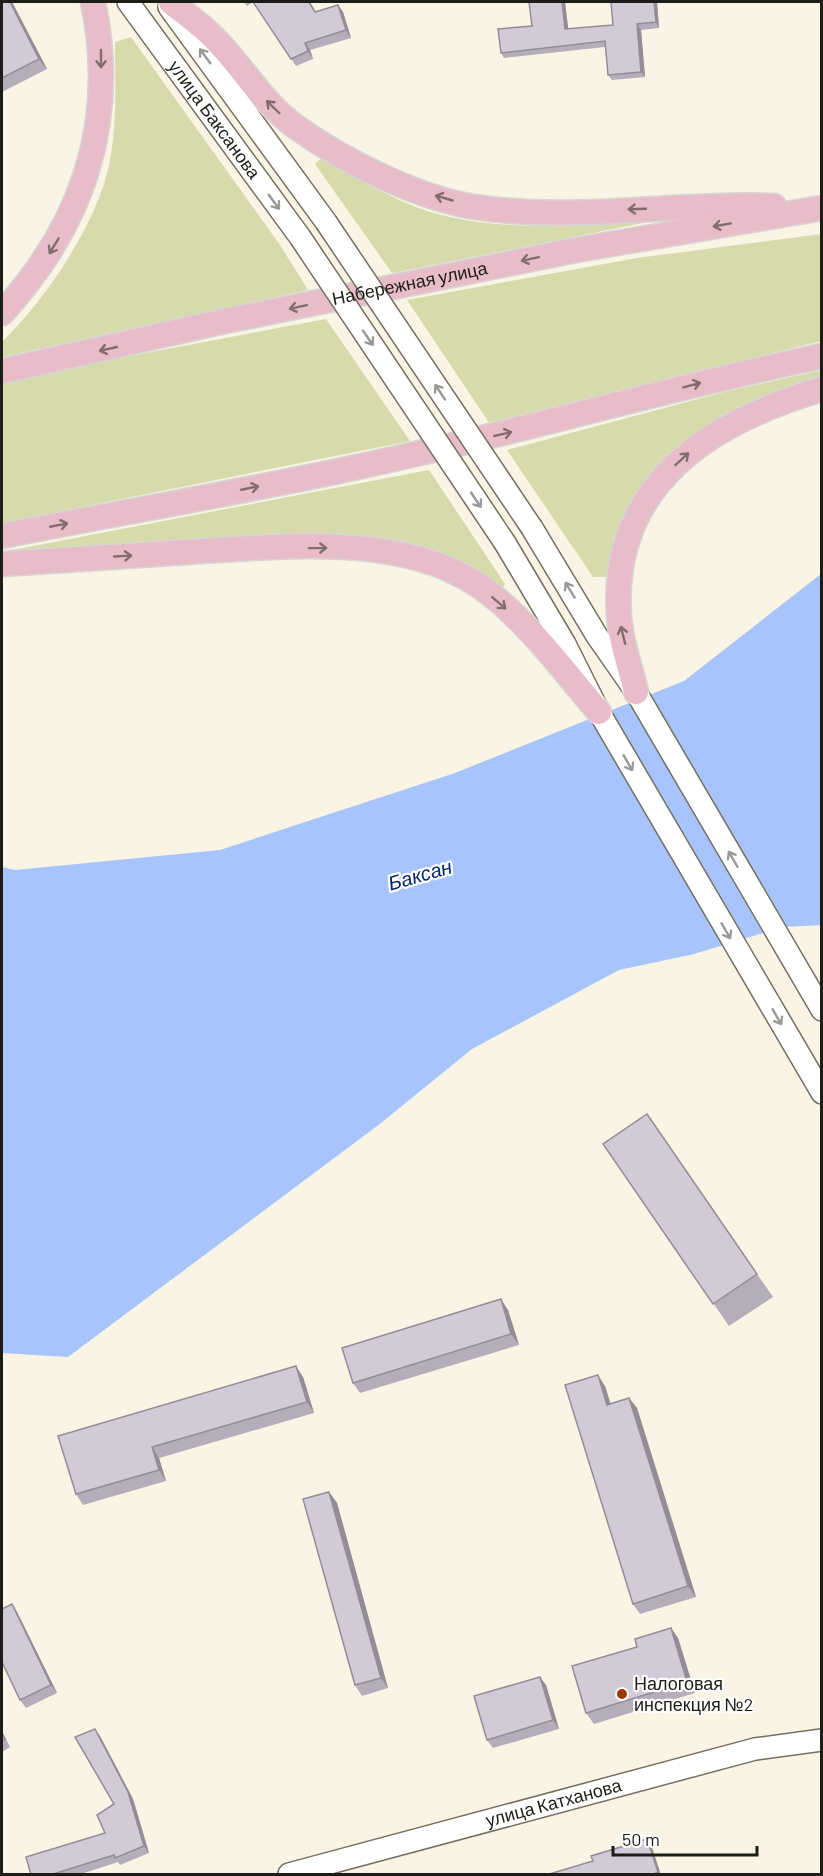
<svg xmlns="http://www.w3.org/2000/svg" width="823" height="1876" font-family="Barlow,sans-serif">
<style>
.green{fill:#d7daaa}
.water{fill:#a7c5fc}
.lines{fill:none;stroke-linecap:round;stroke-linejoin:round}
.secondary-casing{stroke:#746f61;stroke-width:24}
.primary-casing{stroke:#d6d6d5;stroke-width:27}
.secondary{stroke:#fff;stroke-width:21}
.primary{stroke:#e8bdc9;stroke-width:24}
.secondary-bridge-casing{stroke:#746f61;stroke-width:24;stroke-linecap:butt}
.secondary-bridge{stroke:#fff;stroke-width:21}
.wall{fill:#b5aeba}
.shaded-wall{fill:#948d97}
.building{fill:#d3cad8;stroke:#948d97;stroke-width:1.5}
.oneway{stroke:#9a9996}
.oneway2{stroke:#836c70}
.poi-dot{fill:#9d3903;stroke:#fff;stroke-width:2}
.labels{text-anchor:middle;stroke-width:4.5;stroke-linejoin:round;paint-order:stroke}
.street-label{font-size:18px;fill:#1e1c16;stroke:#fff}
.poi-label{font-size:18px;fill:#1e1c16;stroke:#fff;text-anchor:start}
.water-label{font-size:20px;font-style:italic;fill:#022670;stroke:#fff}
</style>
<rect width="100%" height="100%" fill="#f9f4e4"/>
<g class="green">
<path d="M131,37L280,245L308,290L2,357V342C47,298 101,219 111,155C117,118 115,79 115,42Z"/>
<path d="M323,157C362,181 405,208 450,217C522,233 596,223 668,218L392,273L315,164Z"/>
<path d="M821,234V341L490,424L407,300L637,258Z"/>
<path d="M326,319L410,441L2,523V380Z"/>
<path d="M821,370V379L787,389L720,417L686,440L658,468L609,577H593L507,450L724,392Z"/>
<path d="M429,470L505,584L500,591L471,569L431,549L384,541L2,555V552Z"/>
</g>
<path class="water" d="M821,574V925L783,927L694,954L619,970L472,1049L381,1123L68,1357L2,1353V867L15,870L220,850L455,773L684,681Z"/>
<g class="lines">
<g class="secondary-casing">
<g id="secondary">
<path id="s1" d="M128,2L300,237"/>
<path d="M169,7L326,222"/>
<path d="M532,528L597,636L636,692L822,1010"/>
<path d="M505,543L565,644L599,712L822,1093"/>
<path id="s2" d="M289,1874L755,1749L822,1740"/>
</g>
</g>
<g class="primary-casing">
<g id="primary">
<path d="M171,2C184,13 200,24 213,37C242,65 261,102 296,127C342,160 414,196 469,206C569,223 673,202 774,206"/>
<path d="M2,313C83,225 118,121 93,2"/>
<path id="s3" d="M2,371L225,321L576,250L822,208"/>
<path d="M2,536C122,512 243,492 362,466C516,433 668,388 822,356"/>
<path d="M2,564C63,560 126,556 188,552C273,547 382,534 461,575C514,602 560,667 599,712"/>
<path d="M636,692C631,668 620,641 619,616C610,484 710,422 822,389"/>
</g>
</g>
<use href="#secondary" class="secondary"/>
<use href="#primary" class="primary"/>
<g class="secondary-bridge-casing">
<g id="secondary-bridge">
<path d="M326,222L532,528"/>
<path d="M300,237L505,543"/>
</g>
</g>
<use href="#secondary-bridge" class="secondary-bridge"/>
</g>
<g class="wall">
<path d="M2,2H12L47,69L2,92Z"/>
<path d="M244,2H310L316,12L338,5L343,12L351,38L310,50L313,59L296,66L253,2L247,6Z"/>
<path d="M529,2H565L568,29L613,25L657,2L659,28L641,30L645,77L612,80L608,75L605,47L504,58L501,53L532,26Z"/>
<path d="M647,1114L773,1297L729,1326L603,1144Z"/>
<path d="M508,1310L519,1345L360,1393L353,1383Z"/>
<path d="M303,1377L314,1413L159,1458L166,1481L83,1505L76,1494L58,1436Z"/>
<path d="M605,1386L610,1403L629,1398L637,1408L696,1597L640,1614L633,1604Z"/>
<path d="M329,1492L337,1503L388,1688L362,1696L355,1685Z"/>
<path d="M12,1604L17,1612L57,1693L26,1708L20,1700Z"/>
<path d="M671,1628L678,1638L695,1693L594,1724L586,1713L637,1647Z"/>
<path d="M546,1685L559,1729L493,1748L487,1740Z"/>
<path d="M2,1731L10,1747L2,1752Z"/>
<path d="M100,1736L133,1799L149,1853L120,1865L118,1862L78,1875H31L105,1833L114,1804Z"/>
</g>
<g class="shaded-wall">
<path d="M10,2H12L47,69L39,59Z"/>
<path d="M562,2H565L569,35L565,29Z"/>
<path d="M654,2H657L659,28L656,22Z"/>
<path d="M338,5L343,12L351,38L346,30Z"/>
<path d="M637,24L641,30L645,77L641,72Z"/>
<path d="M305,43L310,50L313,59L308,51Z"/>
<path d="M501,1299L508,1310L519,1345L511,1334Z"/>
<path d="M296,1366L303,1377L314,1413L307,1402Z"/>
<path d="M598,1375L605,1386L614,1415L607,1405Z"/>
<path d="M629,1398L637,1408L696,1597L688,1586Z"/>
<path d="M152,1447L159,1458L166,1481L159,1470Z"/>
<path d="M329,1492L337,1503L388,1688L381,1678Z"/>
<path d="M12,1604L17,1612L57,1693L51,1685Z"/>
<path d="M671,1628L678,1638L695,1693L687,1682Z"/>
<path d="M540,1677L546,1685L559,1729L553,1720Z"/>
<path d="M95,1729L100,1736L133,1799L149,1853L144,1846Z"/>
<path d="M647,1839L652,1847L661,1875H659Z"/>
</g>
<g class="building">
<path d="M2,2H10L39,59L2,78Z"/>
<path d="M253,2H309L315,12L338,5L346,30L305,43L308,51L291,59Z"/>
<path d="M529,2H562L565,29L613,25L611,2H654L656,22L637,24L641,72L608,75L605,41L501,53L498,29L532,26Z"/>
<path d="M647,1114L757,1274L713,1304L603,1144Z"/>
<path d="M501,1299L511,1334L353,1383L342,1348Z"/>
<path d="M296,1366L307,1402L152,1447L159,1470L76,1494L58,1436Z"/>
<path d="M598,1375L607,1405L629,1398L688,1586L633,1604L565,1385Z"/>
<path d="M329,1492L381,1678L355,1685L303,1499Z"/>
<path d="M12,1604L51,1685L20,1700L2,1662V1609Z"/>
<path d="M671,1628L687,1682L586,1713L572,1666L637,1647L635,1639Z"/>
<path d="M540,1677L553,1720L487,1740L474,1696Z"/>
<path d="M95,1729L128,1792L144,1846L115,1858L114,1855L50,1875H31L26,1857L105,1833L97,1815L114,1804L75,1737Z"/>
<path d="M2,1733L5,1739L2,1741Z"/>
<path d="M647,1839L658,1872L651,1875H546L593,1861L591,1856Z"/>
</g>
<defs><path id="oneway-shaft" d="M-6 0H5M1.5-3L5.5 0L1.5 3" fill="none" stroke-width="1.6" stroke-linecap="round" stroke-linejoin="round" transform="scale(1.5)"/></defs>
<g class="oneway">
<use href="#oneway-shaft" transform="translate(205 56) rotate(-126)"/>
<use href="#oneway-shaft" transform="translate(274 202) rotate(54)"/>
<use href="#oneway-shaft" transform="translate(368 338) rotate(56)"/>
<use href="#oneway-shaft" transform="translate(440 392) rotate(-124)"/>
<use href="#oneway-shaft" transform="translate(476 500) rotate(56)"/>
<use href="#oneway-shaft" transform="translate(570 590) rotate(-121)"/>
<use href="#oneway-shaft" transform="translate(628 763) rotate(60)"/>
<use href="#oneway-shaft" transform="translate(733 859) rotate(-120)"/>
<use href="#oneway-shaft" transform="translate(726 931) rotate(60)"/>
<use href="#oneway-shaft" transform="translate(777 1017) rotate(60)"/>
</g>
<g class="oneway2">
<use href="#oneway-shaft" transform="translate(101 59) rotate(90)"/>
<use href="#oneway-shaft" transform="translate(273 107) rotate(-136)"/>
<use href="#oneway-shaft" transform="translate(444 198) rotate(-164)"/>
<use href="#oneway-shaft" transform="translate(637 209) rotate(178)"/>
<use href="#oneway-shaft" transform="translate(722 225) rotate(170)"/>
<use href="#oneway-shaft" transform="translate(54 246) rotate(121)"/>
<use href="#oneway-shaft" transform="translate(530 259) rotate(168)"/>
<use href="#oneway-shaft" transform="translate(298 307) rotate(168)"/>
<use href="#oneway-shaft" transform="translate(108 349) rotate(167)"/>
<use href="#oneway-shaft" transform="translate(692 385) rotate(-15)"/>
<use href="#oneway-shaft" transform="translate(503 434) rotate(-13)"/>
<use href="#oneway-shaft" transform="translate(682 459) rotate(-42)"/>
<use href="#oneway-shaft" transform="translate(250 488) rotate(-11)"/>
<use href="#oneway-shaft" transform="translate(59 525) rotate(-11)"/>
<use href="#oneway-shaft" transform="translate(318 548) rotate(-1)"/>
<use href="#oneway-shaft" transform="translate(123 556) rotate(-3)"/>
<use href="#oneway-shaft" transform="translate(499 603) rotate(41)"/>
<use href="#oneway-shaft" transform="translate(623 635) rotate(-104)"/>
</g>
<circle class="poi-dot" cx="622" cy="1694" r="6"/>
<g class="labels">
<g class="street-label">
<text dy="6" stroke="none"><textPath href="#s1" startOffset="146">улица Баксанова</textPath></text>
<text dy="6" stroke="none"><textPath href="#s3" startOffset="417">Набережная улица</textPath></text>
<text dy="6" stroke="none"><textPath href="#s2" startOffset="274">улица Катханова</textPath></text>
</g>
<g class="poi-label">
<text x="634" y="1690">Налоговая<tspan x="634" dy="21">инспекция №2</tspan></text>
</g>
<g class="water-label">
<text transform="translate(420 875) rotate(-16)" y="7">Баксан</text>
</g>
</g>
<rect width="823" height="1876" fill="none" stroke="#1e1c16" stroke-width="6"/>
<path d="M613 1846v9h144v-9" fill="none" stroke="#1e1c16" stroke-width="3"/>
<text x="622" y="1846" font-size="18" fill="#1e1c16" stroke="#ffffff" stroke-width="4.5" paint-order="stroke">50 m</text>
</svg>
